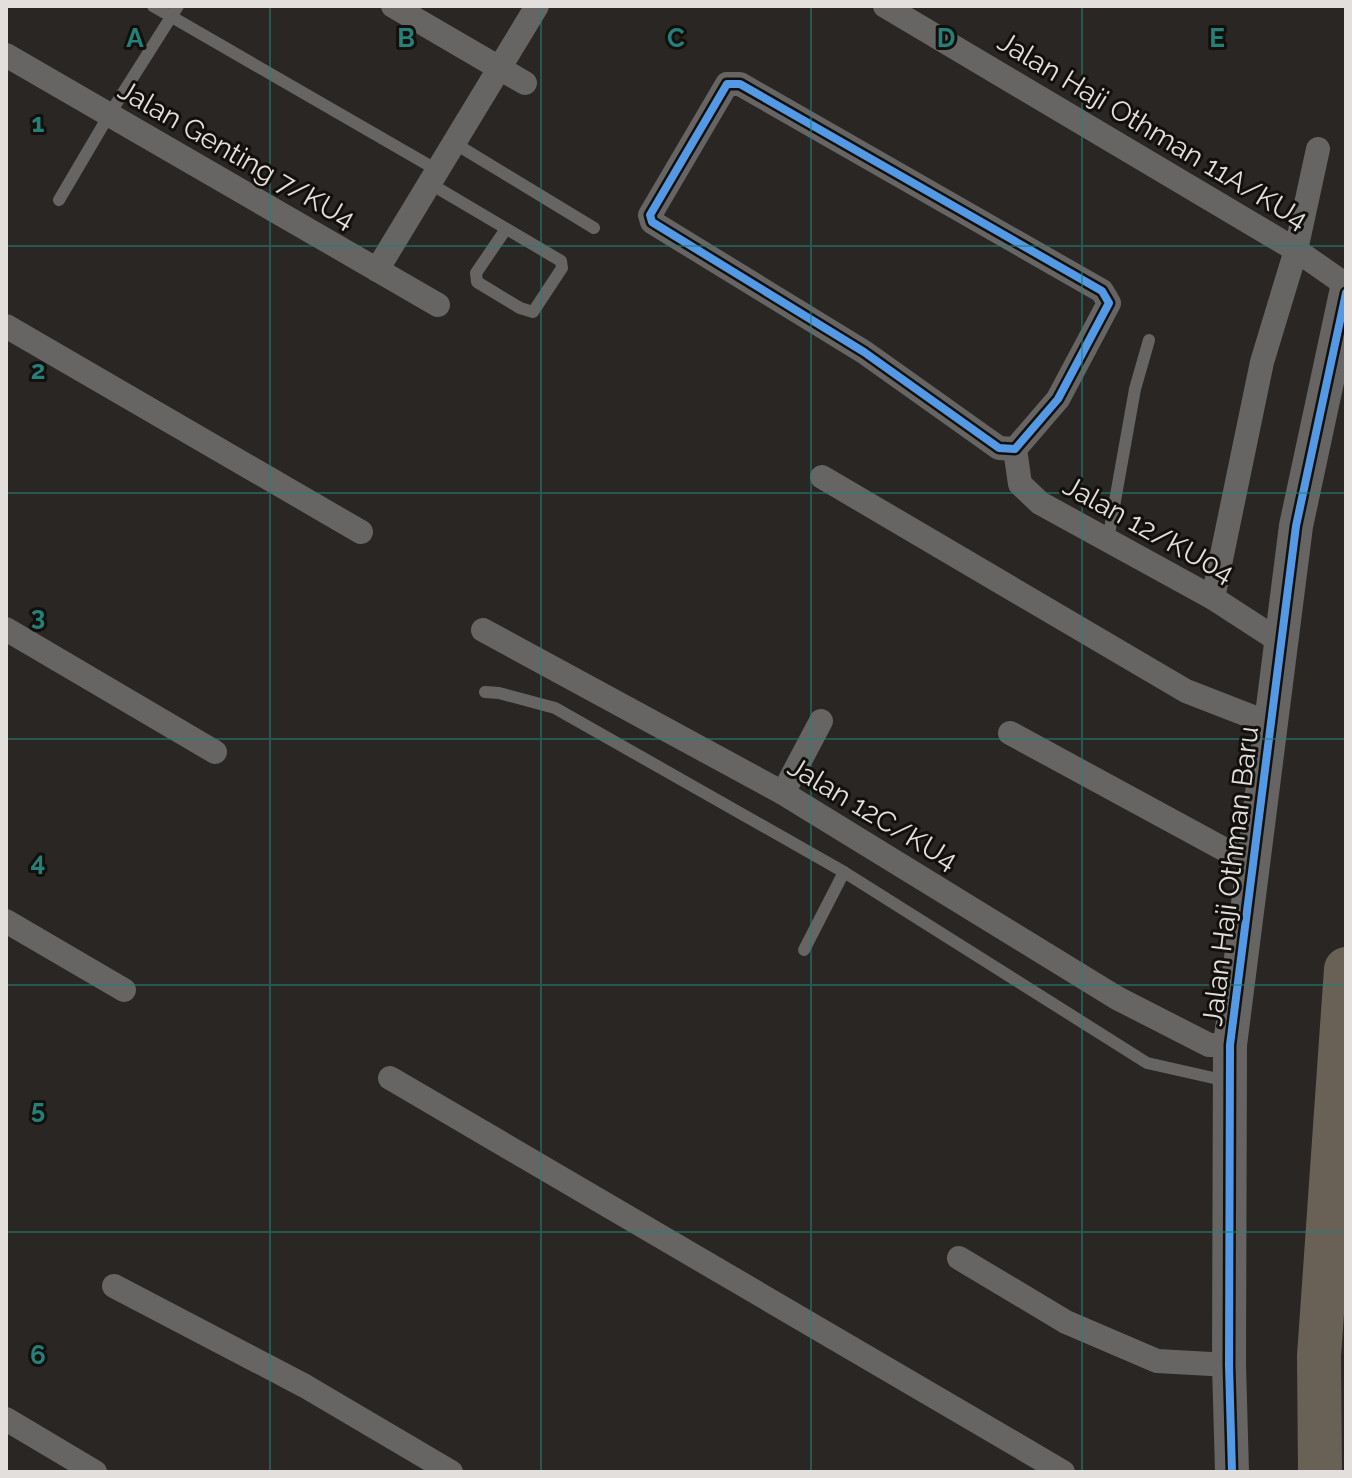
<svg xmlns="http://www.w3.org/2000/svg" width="1352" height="1478" font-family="Raleway,sans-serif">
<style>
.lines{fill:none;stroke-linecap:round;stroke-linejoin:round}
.lane{stroke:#676563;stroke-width:12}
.street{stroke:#676563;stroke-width:24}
.secondary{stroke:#676563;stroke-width:34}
.highway{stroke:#696156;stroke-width:44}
.cycleway-casing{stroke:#12100d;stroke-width:13}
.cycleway{stroke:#5399e6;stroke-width:8}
.grid{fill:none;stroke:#248079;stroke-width:2;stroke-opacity:0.55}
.labels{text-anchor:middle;stroke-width:6;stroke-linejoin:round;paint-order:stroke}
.street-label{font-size:28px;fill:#e3dfdc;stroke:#12100d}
.grid-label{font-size:26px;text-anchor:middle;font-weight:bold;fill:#248079;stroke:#12100d;stroke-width:6;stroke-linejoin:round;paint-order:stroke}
</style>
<rect width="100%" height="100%" fill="#292623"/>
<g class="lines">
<g class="lane">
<path d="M153,6L437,170"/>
<path d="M454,143L594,228"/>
<path d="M429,183L561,261L562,268L533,312L520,308L477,282L476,273L506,229"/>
<path d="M59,200L109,115L178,6"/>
<path d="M1108,540L1135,389L1149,340"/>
<path d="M485,692L499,693L555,708L844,872L1147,1063L1227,1081"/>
<path d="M804,950L844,872"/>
</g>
<g class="street">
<path d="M393,6L525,83"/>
<path d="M885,6L1296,250L1346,285"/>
<path d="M6,55L438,305"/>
<path d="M727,84H740L1102,291L1109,303L1058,399L1015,449L999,448L864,352L652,222L650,215Z"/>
<path d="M377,270L537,6"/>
<path d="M6,326L361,532"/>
<path d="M1015,449L1020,484L1040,503L1213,598L1281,642"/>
<path d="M822,477L1186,691L1271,724"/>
<path d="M1213,598L1262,362L1296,250L1318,149"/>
<path d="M6,629L215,752"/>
<path d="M483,630L783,793L1117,998L1209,1045H1230"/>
<path d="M1010,733L1253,865"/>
<path d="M783,793L821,721"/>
<path d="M6,921L124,990"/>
<path d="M390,1078L1063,1472"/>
<path d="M959,1258L1066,1322L1157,1361L1229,1365"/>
<path d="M114,1286L305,1386L451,1472"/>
<path d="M6,1419L95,1472"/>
</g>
<path class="secondary" d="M1232,1472L1229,1365L1230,1045L1296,526L1346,293"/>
<path class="highway" d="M1320,1472L1319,1356L1346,969"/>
<g class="cycleway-casing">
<g id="cycleway">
<path d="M727,84H740L1102,291L1109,303L1058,399L1015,449L999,448L864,352L652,222L650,215Z"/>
<path d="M1232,1472L1229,1365L1230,1045L1296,526L1346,293"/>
</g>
</g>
<use href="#cycleway" class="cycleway"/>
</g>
<path class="grid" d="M270,6V1472M541,6V1472M811,6V1472M1082,6V1472M6,246H1346M6,493H1346M6,739H1346M6,985H1346M6,1232H1346"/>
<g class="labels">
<g class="street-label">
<text transform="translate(1153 130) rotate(31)" y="10">Jalan Haji Othman 11A/KU4</text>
<text transform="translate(237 154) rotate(30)" y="10">Jalan Genting 7/KU4</text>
<text transform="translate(1149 529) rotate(29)" y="10">Jalan 12/KU04</text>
<text transform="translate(873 813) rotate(31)" y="10">Jalan 12C/KU4</text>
<text transform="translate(1230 876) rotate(-83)" y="10">Jalan Haji Othman Baru</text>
</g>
</g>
<g class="grid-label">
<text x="135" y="47">A</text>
<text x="406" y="47">B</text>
<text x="676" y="47">C</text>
<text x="946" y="47">D</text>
<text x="1217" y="47">E</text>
<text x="38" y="132">1</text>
<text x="38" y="379">2</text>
<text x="38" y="625">3</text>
<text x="38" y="871">4</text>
<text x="38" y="1118">5</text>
<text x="38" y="1364">6</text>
</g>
<rect width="1352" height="1478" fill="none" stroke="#e3dfdc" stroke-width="16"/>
</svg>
